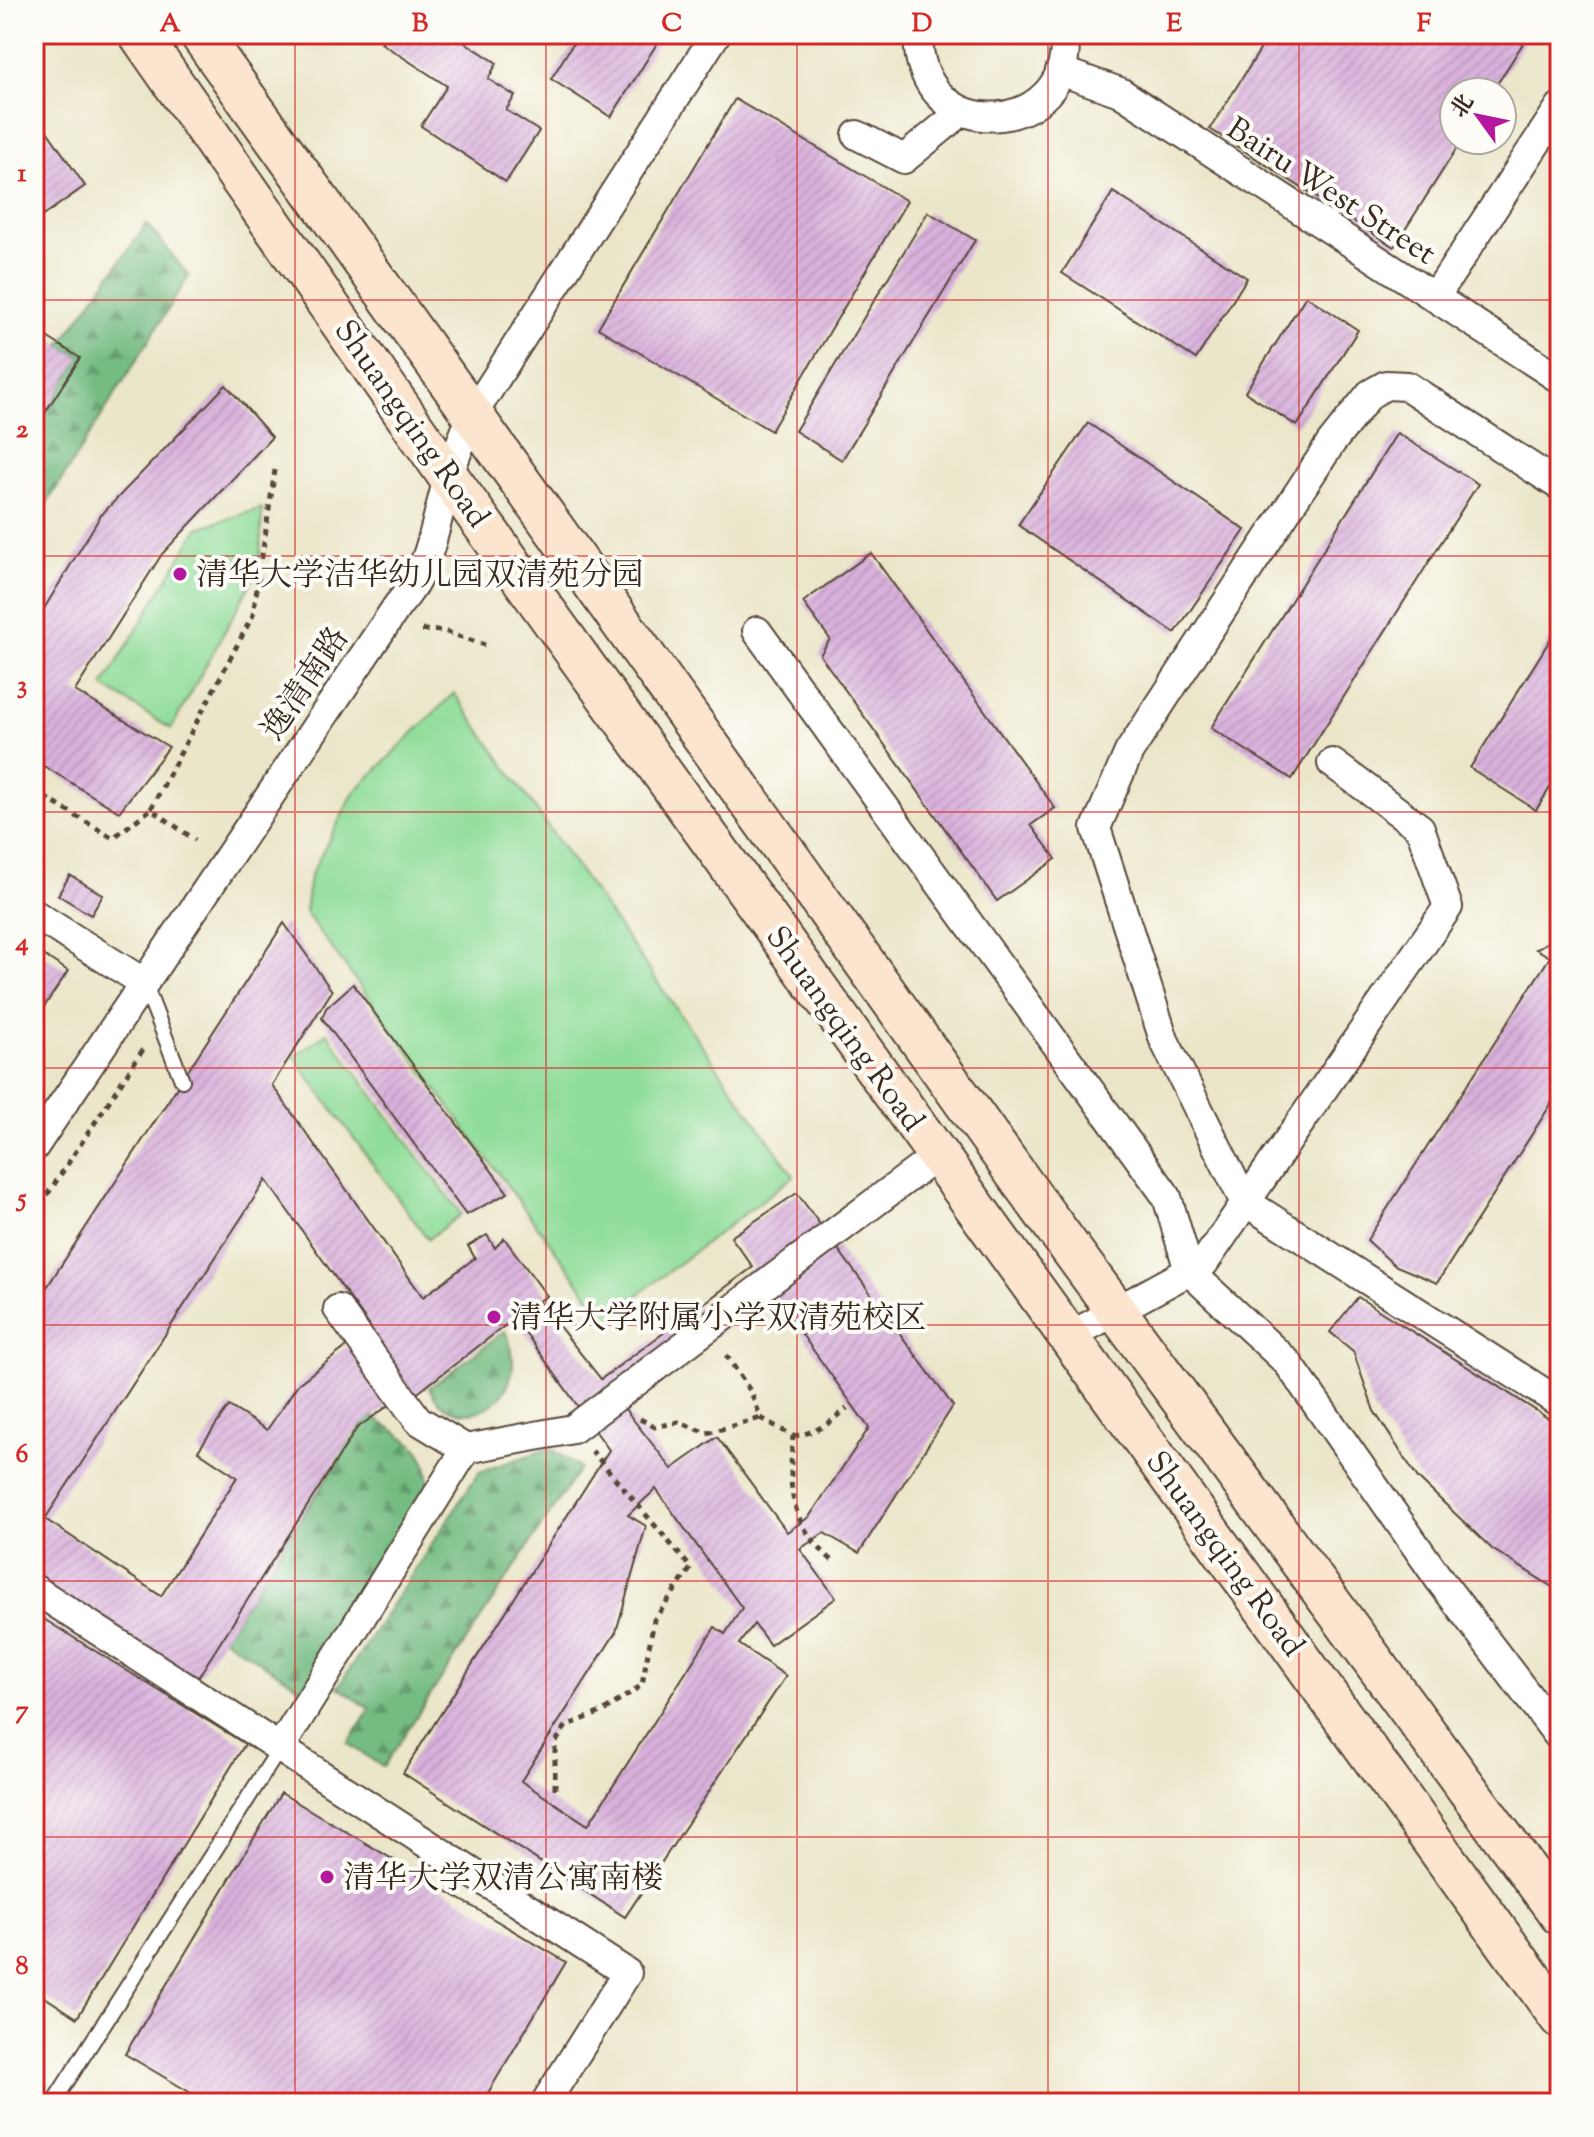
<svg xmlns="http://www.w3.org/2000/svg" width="1594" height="2137" font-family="'Sorts Mill Goudy','Noto Serif SC',serif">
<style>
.forest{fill:url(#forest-firs);stroke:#587350;stroke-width:2}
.garden{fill:#90dd9a;stroke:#66845c;stroke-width:2}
.building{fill:url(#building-hatch);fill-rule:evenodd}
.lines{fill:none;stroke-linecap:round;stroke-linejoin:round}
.service-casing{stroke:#554638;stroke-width:18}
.minor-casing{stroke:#554638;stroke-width:32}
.secondary-casing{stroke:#554638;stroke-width:44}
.path{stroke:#554638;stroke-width:5;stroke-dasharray:6 6;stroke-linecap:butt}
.service{stroke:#fff;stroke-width:14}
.minor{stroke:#fff;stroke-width:28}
.secondary{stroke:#fce5cf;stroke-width:40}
.grid{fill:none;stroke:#d62828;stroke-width:2;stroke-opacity:0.55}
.poi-dot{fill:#b5179e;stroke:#fdfcf7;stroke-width:3}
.labels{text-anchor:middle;stroke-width:8;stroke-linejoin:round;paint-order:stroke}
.street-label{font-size:32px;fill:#3b2a1e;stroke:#fdfcf7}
.poi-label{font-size:32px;fill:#3b2a1e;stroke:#fdfcf7;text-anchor:start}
.neatline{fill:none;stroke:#d62828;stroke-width:3}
.grid-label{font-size:26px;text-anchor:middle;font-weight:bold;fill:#d62828}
</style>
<defs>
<pattern id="forest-firs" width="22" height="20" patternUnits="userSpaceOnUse" patternTransform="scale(2)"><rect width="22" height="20" fill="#74bc82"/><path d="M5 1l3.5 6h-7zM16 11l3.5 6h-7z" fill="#60996a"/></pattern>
<pattern id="building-hatch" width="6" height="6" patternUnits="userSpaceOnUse" patternTransform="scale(2)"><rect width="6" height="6" fill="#d9b1dc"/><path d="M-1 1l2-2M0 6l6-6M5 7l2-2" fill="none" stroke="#bb98bc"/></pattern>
</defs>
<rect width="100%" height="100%" fill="#fdfcf7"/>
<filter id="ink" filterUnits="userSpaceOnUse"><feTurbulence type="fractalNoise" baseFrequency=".0125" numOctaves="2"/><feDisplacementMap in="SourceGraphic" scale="16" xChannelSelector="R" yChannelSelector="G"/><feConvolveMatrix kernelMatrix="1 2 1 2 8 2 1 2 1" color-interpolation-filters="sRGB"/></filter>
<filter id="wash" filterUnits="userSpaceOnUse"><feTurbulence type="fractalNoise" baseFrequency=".006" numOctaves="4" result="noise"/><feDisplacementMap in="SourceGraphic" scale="32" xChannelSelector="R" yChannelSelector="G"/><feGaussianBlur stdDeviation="1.8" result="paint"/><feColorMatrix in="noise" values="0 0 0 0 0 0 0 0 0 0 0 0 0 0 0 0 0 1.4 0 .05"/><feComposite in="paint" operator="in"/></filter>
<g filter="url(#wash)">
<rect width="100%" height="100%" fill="#ebe6c9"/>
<g class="forest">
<path d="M147,224L189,276L34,524V430L80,358L60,345Z"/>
<path d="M505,1331C538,1397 459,1444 429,1388Z"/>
<path d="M369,1414C408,1442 435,1446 427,1500L304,1690L223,1638Z"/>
<path d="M550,1448L580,1468L383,1767L348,1744L370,1709L338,1687L479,1472Z"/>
</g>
<g class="garden">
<path d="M262,508L260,567L171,729L103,686L198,528Z"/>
<path d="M454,693L794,1176L606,1319L305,912L310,876L354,792Z"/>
<path d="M327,1033L461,1214L428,1239L294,1057Z"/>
</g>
<g id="blocks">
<g class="building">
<path d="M387,34H452L497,63L488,79L515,96L506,110L539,131L506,182L421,126L447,86L381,43Z"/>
<path d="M579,34H663L611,117L551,79Z"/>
<path d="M1270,34H1529L1492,92H1454V140H1462L1394,247L1210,129Z"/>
<path d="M735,99L907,201L771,431L598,328Z"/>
<path d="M34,112L85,186L34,222Z"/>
<path d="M1113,192L1247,278L1196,359L1062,273Z"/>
<path d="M928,212L975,240L842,460L795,431Z"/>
<path d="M1306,296L1358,330L1297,426L1245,392Z"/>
<path d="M34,329L80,358L34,430Z"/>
<path d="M226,385L272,437L162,554L75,691L169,747L119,812L34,760V625L101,515Z"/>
<path d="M1088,423L1245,530L1175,633L1018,525Z"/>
<path d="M1397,433L1478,484L1292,779L1211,728Z"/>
<path d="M871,553L1055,808L1031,825L1056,859L997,901L820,655L830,639L803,602Z"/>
<path d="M1560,624V772L1536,810L1470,768Z"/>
<path d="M70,875L103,895L91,915L58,895Z"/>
<path d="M284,923L332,991L272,1085L423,1297L475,1258L468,1246L487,1235L495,1248L504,1238L547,1296L539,1301L601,1379L753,1267L731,1237L797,1193L953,1406L859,1553L824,1533L800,1549L836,1598L770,1645L754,1624L739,1644L786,1676L625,1917L403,1773L609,1450L515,1318L415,1395L412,1389L357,1428L197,1679L34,1578V1307ZM266,1180L371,1328L298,1384L267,1430L229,1406L198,1451L237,1477L161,1596L45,1519ZM773,1294L869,1428L809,1517L787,1532L717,1437L672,1469L621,1404ZM656,1489L742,1608L725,1634L715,1627L588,1825L521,1781L616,1632L646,1526L628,1515Z"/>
<path d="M1560,935V1090L1437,1283L1394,1265L1367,1240L1550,957L1536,949Z"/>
<path d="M34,949L68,971L34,1022Z"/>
<path d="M353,984L508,1193L466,1215L322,1018L326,1008Z"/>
<path d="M1358,1297L1560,1426V1574L1554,1588L1492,1549L1418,1478L1374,1411L1353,1351L1330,1332Z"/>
<path d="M34,1613L245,1744L77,2018L34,1990Z"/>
<path d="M281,1793L566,1962L482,2103H208L125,2054Z"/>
</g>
</g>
</g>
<g filter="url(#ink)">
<use href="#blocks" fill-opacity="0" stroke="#554638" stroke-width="2"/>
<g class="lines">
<g class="service-casing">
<g id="service">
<path d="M144,983L182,1080"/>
<path d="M53,2103L280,1748"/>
</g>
</g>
<g class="minor-casing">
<g id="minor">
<path d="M918,34C918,152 1077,136 1064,34"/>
<path d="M1060,71L1120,92L1560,379"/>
<path d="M857,135L904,159L961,112"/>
<path d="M1435,297L1560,107"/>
<path d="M1560,486L1407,386L1386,385L1370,394L1331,443L1129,752L1096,828L1164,1040L1244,1201L1560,1403"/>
<path d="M757,631L1167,1197L1189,1271L1288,1363L1439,1579L1560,1738"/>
<path d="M34,914L143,982"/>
<path d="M34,1147L398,605C432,569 434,525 448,479C454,457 464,435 473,414L716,34"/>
<path d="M338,1309L418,1420L466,1449"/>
<path d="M1070,1336L1204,1263L1448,907L1420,828L1332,763"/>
<path d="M34,1589L627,1973L545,2103"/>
<path d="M280,1748L466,1449L573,1429L938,1155"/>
</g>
</g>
<g class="secondary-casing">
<g id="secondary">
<path d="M139,34L448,476L1560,2018"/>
<path d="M200,34L1023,1184L1560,1915"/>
</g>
</g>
<g class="path">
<path d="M422,630L444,631L485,645"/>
<path d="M34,791L113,838L151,809L195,840"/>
<path d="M151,809L253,615L275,470"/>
<path d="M34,1215L144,1048"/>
<path d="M726,1355L751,1392L761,1418L793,1436C788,1489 789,1523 833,1561"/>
<path d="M640,1419L655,1427L679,1422L707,1433L761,1418"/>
<path d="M793,1436C816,1433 831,1423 847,1408"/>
<path d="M555,1789V1743L566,1726L604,1711L642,1685L654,1620L691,1568L592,1451"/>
</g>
<use href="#service" class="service"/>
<use href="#minor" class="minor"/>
<use href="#secondary" class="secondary"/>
</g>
</g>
<path class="grid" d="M295,34V2103M546,34V2103M797,34V2103M1048,34V2103M1299,34V2103M34,300H1560M34,556H1560M34,812H1560M34,1068H1560M34,1325H1560M34,1581H1560M34,1837H1560"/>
<g class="poi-dot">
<circle cx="180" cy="574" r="8"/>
<circle cx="494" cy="1317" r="8"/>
<circle cx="327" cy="1877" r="8"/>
</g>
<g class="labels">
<g class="street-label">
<text transform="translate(1332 190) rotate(33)" y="11">Bairu West Street</text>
<text transform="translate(413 423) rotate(55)" y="11">Shuangqing Road</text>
<text transform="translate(304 683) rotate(-56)" y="11">逸清南路</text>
<text transform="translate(846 1028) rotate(54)" y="11">Shuangqing Road</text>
<text transform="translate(1226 1553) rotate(54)" y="11">Shuangqing Road</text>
</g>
<g class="poi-label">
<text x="196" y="585">清华大学洁华幼儿园双清苑分园</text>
<text x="510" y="1328">清华大学附属小学双清苑校区</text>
<text x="343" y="1888">清华大学双清公寓南楼</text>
</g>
</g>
<rect width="1594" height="2137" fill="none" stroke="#fdfcf7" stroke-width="88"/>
<g transform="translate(1478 116) rotate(303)"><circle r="38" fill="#fdfcf7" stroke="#afa8a0" stroke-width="2"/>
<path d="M0-6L14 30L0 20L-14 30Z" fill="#b5179e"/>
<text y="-12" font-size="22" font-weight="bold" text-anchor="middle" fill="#3b2a1e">北</text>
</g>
<rect x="44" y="44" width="1506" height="2049" class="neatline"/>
<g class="grid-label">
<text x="170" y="31">A</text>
<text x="420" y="31">B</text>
<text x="672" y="31">C</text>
<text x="922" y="31">D</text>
<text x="1174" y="31">E</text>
<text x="1424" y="31">F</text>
<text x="22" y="181">1</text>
<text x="22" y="437">2</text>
<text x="22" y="693">3</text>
<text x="22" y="950">4</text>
<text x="22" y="1206">5</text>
<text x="22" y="1462">6</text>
<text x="22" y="1718">7</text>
<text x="22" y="1974">8</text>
</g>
</svg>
